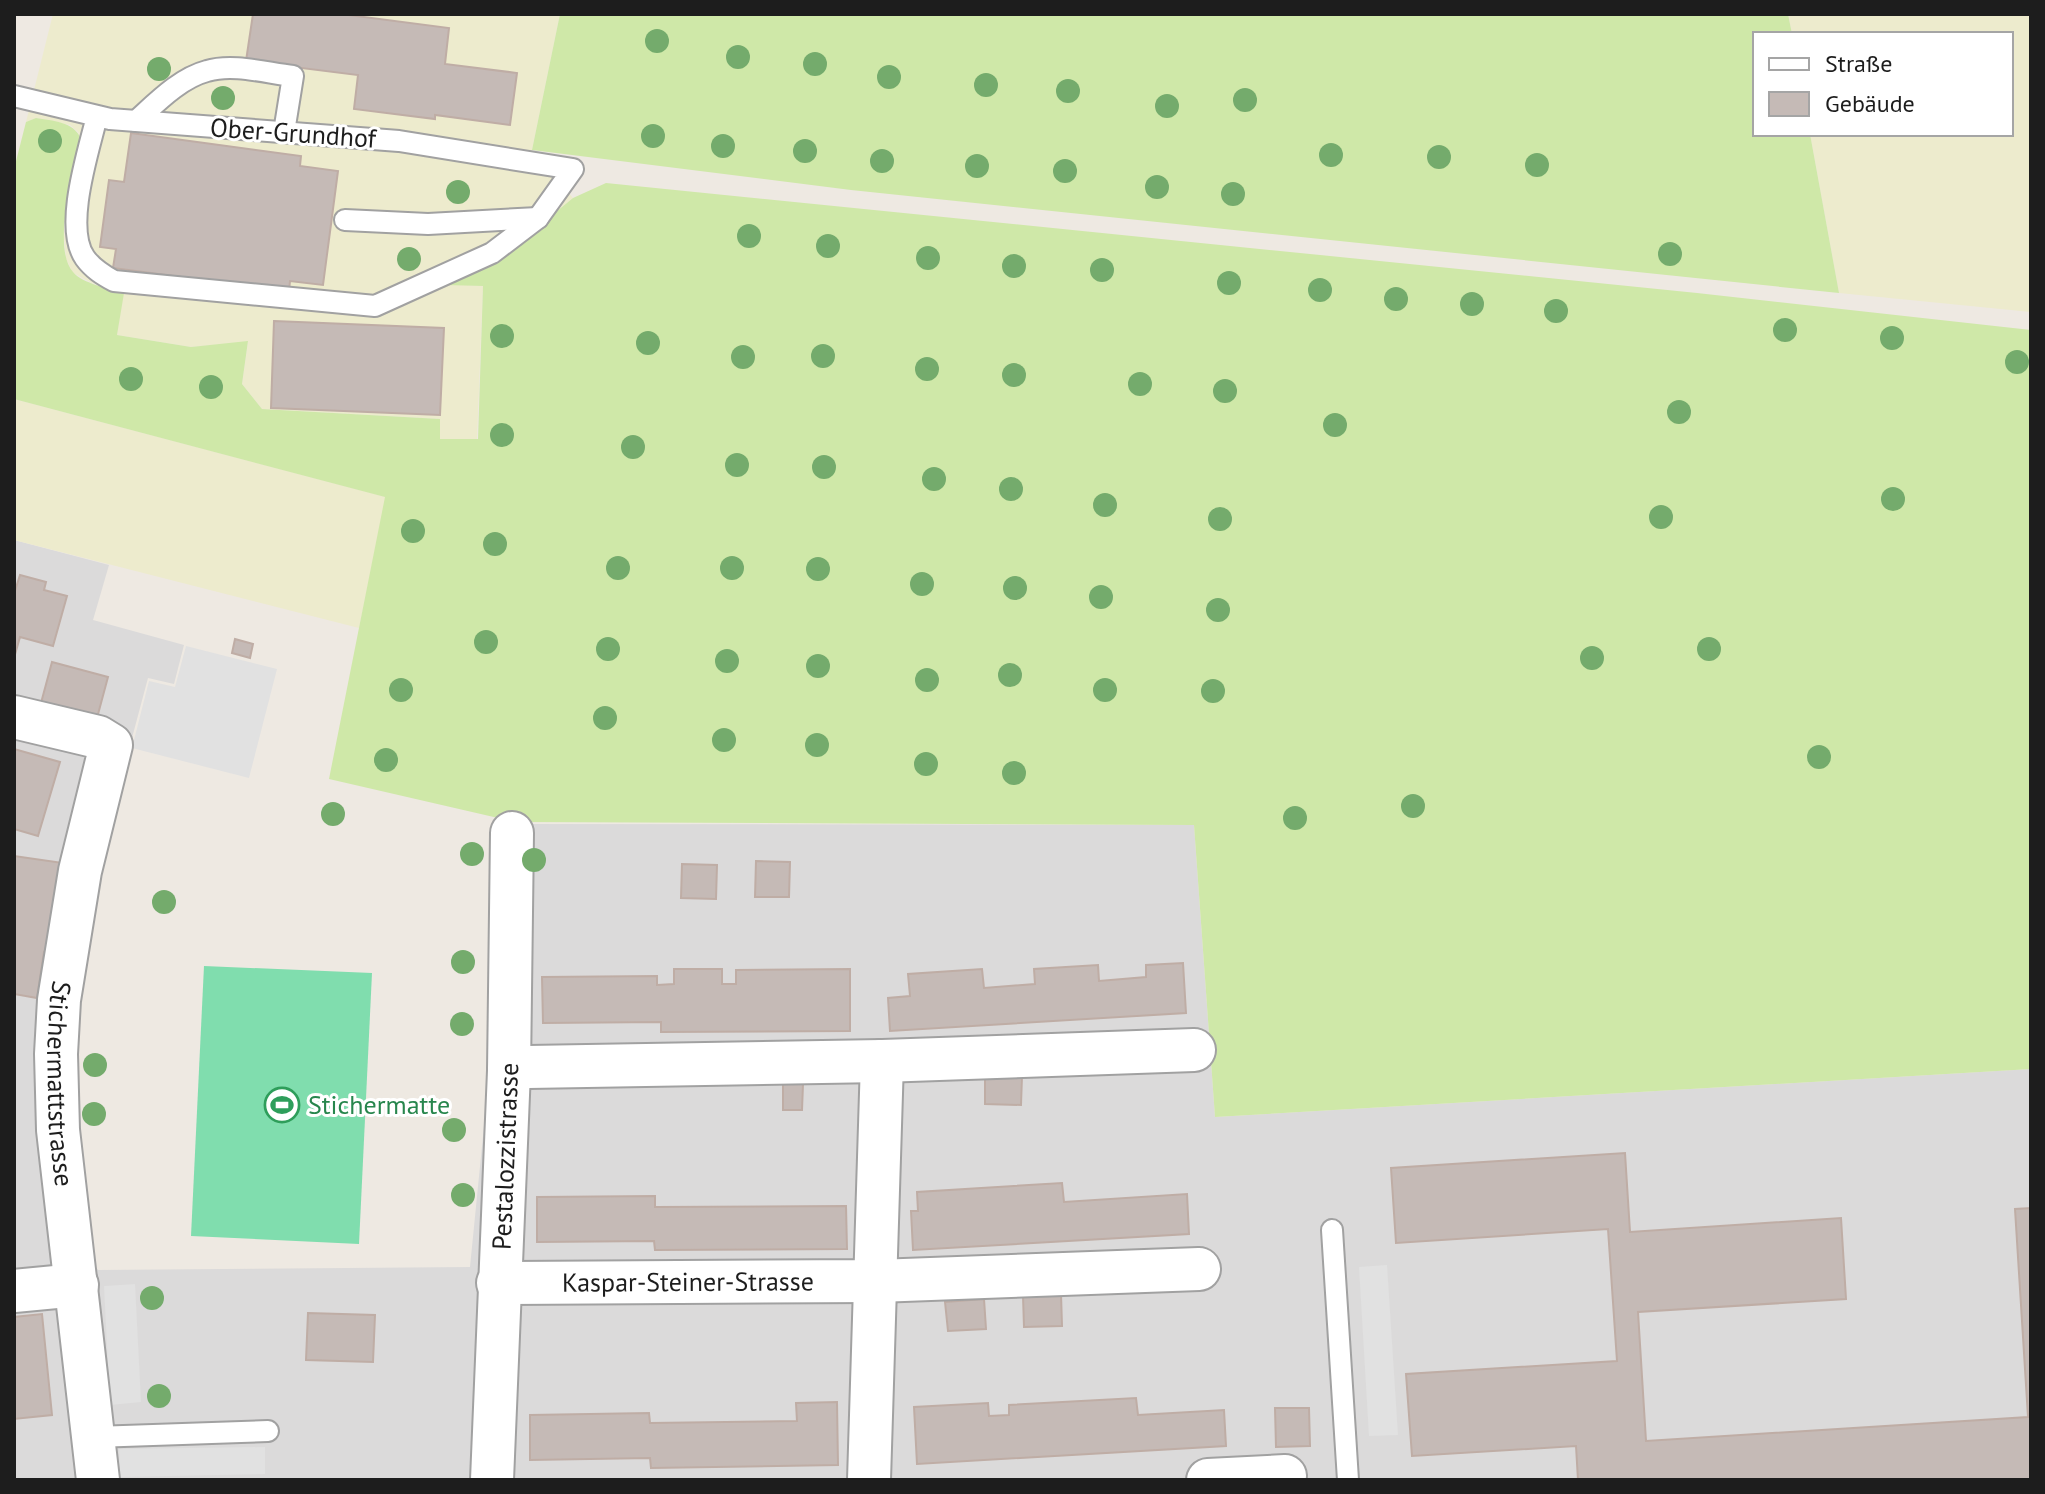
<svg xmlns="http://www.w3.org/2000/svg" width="2045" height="1494" font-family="'PT Sans',sans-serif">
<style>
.residential{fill:#dbdada}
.farmland{fill:#edebcd}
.grass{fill:#cfe8a8}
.pitch{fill:#80ddae}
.parking{fill:#e1e1e1}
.building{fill:#c5bab6;stroke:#bfada5;stroke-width:2}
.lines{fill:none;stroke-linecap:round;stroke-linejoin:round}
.service-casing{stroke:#a1a1a1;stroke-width:24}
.minor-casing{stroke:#a1a1a1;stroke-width:46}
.service{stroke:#fff;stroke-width:20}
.minor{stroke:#fff;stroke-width:42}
.tree{fill:#74ab6c}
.labels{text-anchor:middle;stroke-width:6;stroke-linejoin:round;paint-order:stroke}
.street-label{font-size:26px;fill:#1d1d1d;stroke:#fff}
.leisure-label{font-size:26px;fill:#27864d;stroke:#fff;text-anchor:start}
</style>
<rect width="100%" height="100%" fill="#eee9e2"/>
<path class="residential" d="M14,540L109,565L93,620L184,645L174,684L148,678L73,959L82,1252L98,1270L470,1267L514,824L1194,825L1215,1117L2031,1069V1480H14Z"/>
<g class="farmland">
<path d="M53,14H560L532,150L573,198L529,234L447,284L483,286L477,440L439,439L440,419L262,409L242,384L248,342L191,347L117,335L123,293L92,283L73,273L66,259L64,237L68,199L81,139L78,132L70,125L36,118L26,122Z"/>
<path d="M1788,14H2031V312L1839,293L1810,134H2011V34H1792Z"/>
<path d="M14,399L386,497L359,628L14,540Z"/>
</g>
<g class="grass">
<path d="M560,14H1788L1792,34H1755V134H1810L1839,293L851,190L532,150Z"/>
<path d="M36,118C52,121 74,121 81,139C75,169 51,247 73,272C83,284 109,288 124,293L117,335L191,347L248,341L242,384L262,409L440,419V439H478L483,286L445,285L529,234L573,198L606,183L1697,293L2031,330V1069L1215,1117L1194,825L515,822L329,779L385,497L14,399V169L26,122Z"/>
</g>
<path class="pitch" d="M204,966L372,973L359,1244L191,1236Z"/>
<g class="parking">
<path d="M186,646L277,669L249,778L132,748L149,681L175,687Z"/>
<path d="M1387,1265L1398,1435L1369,1436L1359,1267Z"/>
<path d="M135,1284L141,1402L110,1405L104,1286Z"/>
<path d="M265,1447V1474L120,1477L119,1449Z"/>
</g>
<g class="building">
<path d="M253,14H341L449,28L445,64L517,73L510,125L435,115V119L354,109L358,75L246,61Z"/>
<path d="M131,133L301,156L300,166L338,171L323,285L290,281L289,291L113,268L116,249L100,247L109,180L124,182Z"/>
<path d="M274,321L444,328L440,415L271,408Z"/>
<path d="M20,575L46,582L44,590L67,596L53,646L20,637L14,658V594Z"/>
<path d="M235,639L253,644L250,658L232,653Z"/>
<path d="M52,662L108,677L97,718L41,703Z"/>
<path d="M14,749L60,762L38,836L14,829Z"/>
<path d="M14,856L70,864L57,954L44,952L37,998L14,994Z"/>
<path d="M756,861L790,862L789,897H755Z"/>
<path d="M682,864L717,865L716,899L681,898Z"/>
<path d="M1183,963L1186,1013L890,1031L888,998L910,996L908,974L982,969L984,988L1035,984L1034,969L1098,965L1099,981L1146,977V965Z"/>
<path d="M674,969H722V984H736V970L850,969V1031L661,1032V1022L543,1023L542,977L657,976V985L674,984Z"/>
<path d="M985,1075L1022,1076L1021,1105L985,1104Z"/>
<path d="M783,1083L803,1084L802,1110H783Z"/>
<path d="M1625,1153L1630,1232L1841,1218L1846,1299L1638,1312L1646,1441L2028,1417L2015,1209L2031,1208V1480H1578L1576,1446L1412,1456L1406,1374L1617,1361L1608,1229L1396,1243L1391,1168Z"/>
<path d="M1062,1183L1064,1202L1187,1194L1189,1234L913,1250L911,1211H918L917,1192Z"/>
<path d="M655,1196V1207L846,1206L847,1249L655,1250L654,1241L537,1242V1197Z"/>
<path d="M1061,1294L1062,1326L1024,1327L1023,1296Z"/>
<path d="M984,1299L986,1329L948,1331L945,1302Z"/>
<path d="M308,1313L375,1315L373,1362L306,1360Z"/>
<path d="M42,1314L52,1415L14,1419V1317Z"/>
<path d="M1136,1398L1138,1415L1224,1410L1226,1446L917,1464L914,1407L988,1403L989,1416L1009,1415V1405Z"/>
<path d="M837,1402L838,1465L651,1468L650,1458L530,1460V1415L649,1413L650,1423L797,1421L796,1403Z"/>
<path d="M1275,1408H1309L1310,1446L1276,1447Z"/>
</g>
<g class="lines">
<g class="service-casing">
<g id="service">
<path d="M14,96L110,119L399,141L573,169L538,218L492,253L375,306L114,281C103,275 93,269 85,258C63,227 89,150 97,116"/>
<path d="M136,121C156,103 180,78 207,71C233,63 266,73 293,76L284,132"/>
<path d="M345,220L428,224L538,218"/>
<path d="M1332,1230L1348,1480"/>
<path d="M94,1437L268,1431"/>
</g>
</g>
<g class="minor-casing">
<g id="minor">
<path id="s1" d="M14,717L98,737L111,745L80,871L59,1000L56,1054L58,1130L98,1480"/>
<path d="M509,1071L528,1067L882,1061L1194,1050"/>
<path id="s2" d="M498,1283L877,1281L1199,1269"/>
<path d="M14,1291L77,1285"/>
<path id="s3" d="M492,1480L509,1071L512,833"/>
<path d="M869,1480L882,1061"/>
<path d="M1208,1480L1285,1476"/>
</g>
</g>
<use href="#service" class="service"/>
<use href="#minor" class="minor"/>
</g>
<g class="tree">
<circle cx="657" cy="41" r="12"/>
<circle cx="738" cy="57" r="12"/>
<circle cx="815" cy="64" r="12"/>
<circle cx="159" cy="69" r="12"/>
<circle cx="889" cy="77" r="12"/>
<circle cx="986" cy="85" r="12"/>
<circle cx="1068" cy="91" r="12"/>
<circle cx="223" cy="98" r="12"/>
<circle cx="1245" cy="100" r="12"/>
<circle cx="1167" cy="106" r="12"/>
<circle cx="653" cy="136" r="12"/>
<circle cx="50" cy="141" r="12"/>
<circle cx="723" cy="146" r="12"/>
<circle cx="805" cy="151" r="12"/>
<circle cx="1331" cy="155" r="12"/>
<circle cx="1439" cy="157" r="12"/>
<circle cx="882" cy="161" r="12"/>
<circle cx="1537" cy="165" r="12"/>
<circle cx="977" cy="166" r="12"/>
<circle cx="1065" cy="171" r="12"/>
<circle cx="1157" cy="187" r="12"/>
<circle cx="458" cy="192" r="12"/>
<circle cx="1233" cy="194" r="12"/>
<circle cx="749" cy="236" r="12"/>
<circle cx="828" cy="246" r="12"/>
<circle cx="1670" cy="254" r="12"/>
<circle cx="928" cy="258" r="12"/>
<circle cx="409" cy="259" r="12"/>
<circle cx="1014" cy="266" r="12"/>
<circle cx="1102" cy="270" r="12"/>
<circle cx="1229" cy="283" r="12"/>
<circle cx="1320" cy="290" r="12"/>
<circle cx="1396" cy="299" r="12"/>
<circle cx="1472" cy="304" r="12"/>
<circle cx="1556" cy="311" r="12"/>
<circle cx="1785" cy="330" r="12"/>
<circle cx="502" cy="336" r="12"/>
<circle cx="1892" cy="338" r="12"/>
<circle cx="648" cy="343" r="12"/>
<circle cx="823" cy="356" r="12"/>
<circle cx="743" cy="357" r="12"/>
<circle cx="2017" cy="362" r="12"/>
<circle cx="927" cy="369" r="12"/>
<circle cx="1014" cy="375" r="12"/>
<circle cx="131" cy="379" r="12"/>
<circle cx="1140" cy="384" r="12"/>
<circle cx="211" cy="387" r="12"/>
<circle cx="1225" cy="391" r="12"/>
<circle cx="1679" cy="412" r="12"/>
<circle cx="1335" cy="425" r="12"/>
<circle cx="502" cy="435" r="12"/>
<circle cx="633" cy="447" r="12"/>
<circle cx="737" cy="465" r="12"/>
<circle cx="824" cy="467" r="12"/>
<circle cx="934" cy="479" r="12"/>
<circle cx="1011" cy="489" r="12"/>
<circle cx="1893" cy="499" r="12"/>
<circle cx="1105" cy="505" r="12"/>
<circle cx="1661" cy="517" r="12"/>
<circle cx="1220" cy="519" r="12"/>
<circle cx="413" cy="531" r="12"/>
<circle cx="495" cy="544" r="12"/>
<circle cx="618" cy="568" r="12"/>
<circle cx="732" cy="568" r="12"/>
<circle cx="818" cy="569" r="12"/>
<circle cx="922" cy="584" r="12"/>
<circle cx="1015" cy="588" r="12"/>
<circle cx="1101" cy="597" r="12"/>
<circle cx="1218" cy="610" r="12"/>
<circle cx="486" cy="642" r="12"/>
<circle cx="608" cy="649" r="12"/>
<circle cx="1709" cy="649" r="12"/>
<circle cx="1592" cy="658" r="12"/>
<circle cx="727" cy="661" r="12"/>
<circle cx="818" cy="666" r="12"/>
<circle cx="1010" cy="675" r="12"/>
<circle cx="927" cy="680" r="12"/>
<circle cx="401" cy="690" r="12"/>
<circle cx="1105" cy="690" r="12"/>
<circle cx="1213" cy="691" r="12"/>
<circle cx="605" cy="718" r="12"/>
<circle cx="724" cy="740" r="12"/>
<circle cx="817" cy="745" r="12"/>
<circle cx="1819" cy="757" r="12"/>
<circle cx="386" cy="760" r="12"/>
<circle cx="926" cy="764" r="12"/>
<circle cx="1014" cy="773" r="12"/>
<circle cx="1413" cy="806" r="12"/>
<circle cx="333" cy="814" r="12"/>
<circle cx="1295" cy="818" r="12"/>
<circle cx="472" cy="854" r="12"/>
<circle cx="534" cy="860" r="12"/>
<circle cx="164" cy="902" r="12"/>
<circle cx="463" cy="962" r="12"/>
<circle cx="462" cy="1024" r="12"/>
<circle cx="95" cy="1065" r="12"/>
<circle cx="94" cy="1114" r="12"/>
<circle cx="454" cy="1130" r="12"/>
<circle cx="463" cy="1195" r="12"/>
<circle cx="152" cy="1298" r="12"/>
<circle cx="159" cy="1396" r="12"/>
</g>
<defs>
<g id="stadium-ring" transform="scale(1.8)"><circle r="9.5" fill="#fff" stroke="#2e9e5b" stroke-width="1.5"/><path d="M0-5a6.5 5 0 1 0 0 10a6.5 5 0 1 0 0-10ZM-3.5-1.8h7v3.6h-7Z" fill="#2e9e5b"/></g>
</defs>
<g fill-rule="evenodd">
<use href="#stadium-ring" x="282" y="1105"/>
</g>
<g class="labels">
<g class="street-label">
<text transform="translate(293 133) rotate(4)" y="9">Ober-Grundhof</text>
<text dy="9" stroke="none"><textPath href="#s1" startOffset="446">Stichermattstrasse</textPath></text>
<text dy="9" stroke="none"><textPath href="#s3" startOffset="324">Pestalozzistrasse</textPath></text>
<text dy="9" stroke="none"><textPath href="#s2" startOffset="190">Kaspar-Steiner-Strasse</textPath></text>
</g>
<g class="leisure-label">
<text x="308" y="1114">Stichermatte</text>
</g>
</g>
<rect width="2045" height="1494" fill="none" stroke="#1d1d1d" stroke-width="32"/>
<rect x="1753" y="32" width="260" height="104" fill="#ffffff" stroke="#a5a5a5" stroke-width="2"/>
<rect x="1769" y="58" width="40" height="12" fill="#ffffff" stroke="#a5a5a5" stroke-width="2"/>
<text x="1825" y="72" font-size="24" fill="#1d1d1d">Straße</text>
<rect x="1769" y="92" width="40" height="24" fill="#c5bab6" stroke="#a5a5a5" stroke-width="2"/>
<text x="1825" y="112" font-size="24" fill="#1d1d1d">Gebäude</text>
</svg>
